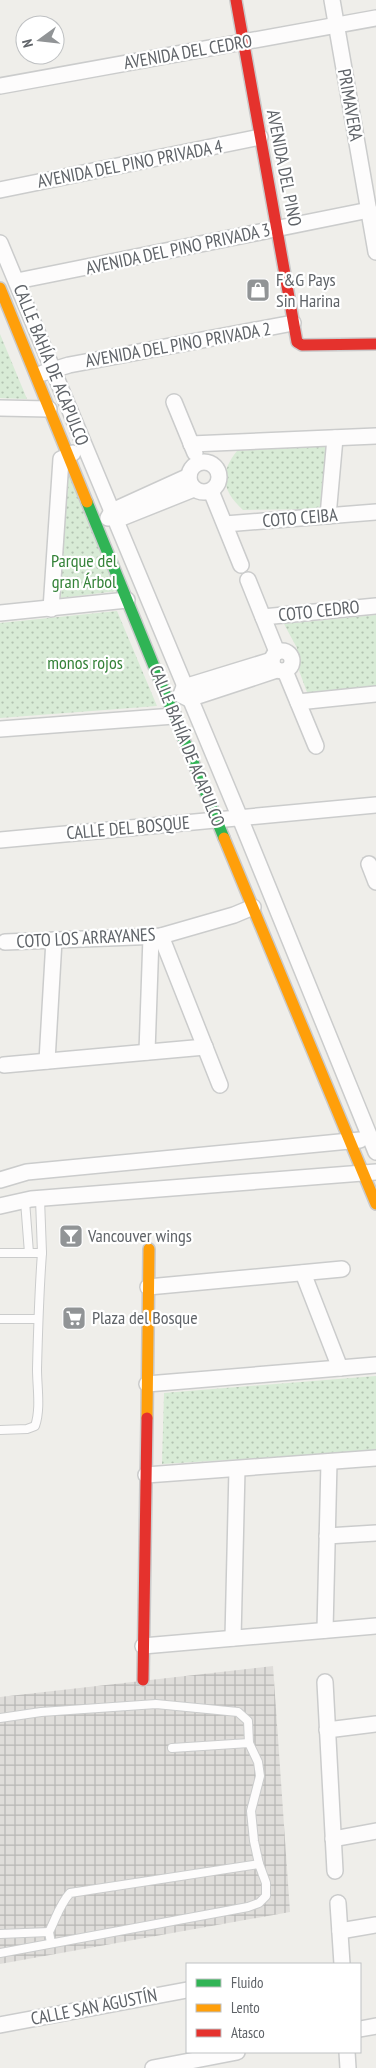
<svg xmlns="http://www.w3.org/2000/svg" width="376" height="2068" font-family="'PT Sans Narrow',sans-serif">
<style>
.industrial{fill:url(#industrial-grid)}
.park{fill:url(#park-dots)}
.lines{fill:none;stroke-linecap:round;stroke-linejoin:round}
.lane-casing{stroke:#cbcccc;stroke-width:10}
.street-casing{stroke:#cbcccc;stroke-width:18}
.fast-casing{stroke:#cacacb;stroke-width:14}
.slow-casing{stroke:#cacacb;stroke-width:14}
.jam-casing{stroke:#cacacb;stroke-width:14}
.lane{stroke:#fdfcfc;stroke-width:8}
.street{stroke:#fdfcfc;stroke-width:15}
.fast{stroke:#30b455;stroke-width:11}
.slow{stroke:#ff9f0a;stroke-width:11}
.jam{stroke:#e5322d;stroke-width:11}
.labels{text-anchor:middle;stroke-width:4.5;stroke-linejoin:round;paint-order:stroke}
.street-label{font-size:18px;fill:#5f6368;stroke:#fff}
.poi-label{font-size:18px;fill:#5f6368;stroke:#fff;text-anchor:start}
.park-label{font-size:18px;fill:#348238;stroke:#fff}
</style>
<defs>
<pattern id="industrial-grid" width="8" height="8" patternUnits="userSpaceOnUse" patternTransform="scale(1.25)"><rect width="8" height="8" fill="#dfddda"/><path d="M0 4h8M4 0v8" fill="none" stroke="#b8b7b5"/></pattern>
<pattern id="park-dots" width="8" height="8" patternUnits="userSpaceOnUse" patternTransform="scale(1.25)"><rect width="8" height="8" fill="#d8ebd6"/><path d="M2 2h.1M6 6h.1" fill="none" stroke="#b2c2b1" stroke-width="1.8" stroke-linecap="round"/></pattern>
</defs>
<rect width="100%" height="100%" fill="#efeeea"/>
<path class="industrial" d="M273,1666L290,1912L0,1964V1697Z"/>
<g class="park">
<path d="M0,334L27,399L0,398Z"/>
<path d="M331,443L327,509L243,510C222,491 219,473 237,451Z"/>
<path d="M66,465L117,591L61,598Z"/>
<path d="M117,611L157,706L0,718V623Z"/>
<path d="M376,615V690L308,695L297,665V648L284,624Z"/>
<path d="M376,1376V1451L162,1464L164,1393Z"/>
</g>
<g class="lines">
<g class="lane-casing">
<g id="lane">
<path d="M40,1199L42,1253"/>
<path d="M25,1201L29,1253"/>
<path d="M0,1253H42C39,1292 38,1330 37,1369C37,1387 41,1409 35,1426L27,1429L0,1430"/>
<path d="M0,1319H38"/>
<path d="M0,1718L41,1712L156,1704L238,1712L248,1721L249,1743"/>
<path d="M0,1934L49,1932"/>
<path d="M51,1943L49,1932C56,1918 60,1904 70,1893L259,1864"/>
<path d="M0,1953L248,1907L259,1903L266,1896V1883L259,1864L254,1841L251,1811L260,1776L258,1762L249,1743L172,1748"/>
</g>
</g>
<g class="street-casing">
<g id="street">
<path d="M332,0L376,252"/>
<path d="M0,86L376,18"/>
<path d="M0,190L260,137"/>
<path d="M0,243L240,818L376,1152"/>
<path d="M17,281L369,210"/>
<path d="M43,373L69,365L293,323"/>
<path d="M174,402L195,453"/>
<path d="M0,408L49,409"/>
<path d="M191,444L376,436"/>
<circle cx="204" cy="477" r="15"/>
<path d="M211,491L241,565"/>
<path d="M328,516L335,438"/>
<path d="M108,518L112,511L189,476"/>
<path d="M119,519L194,489"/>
<path d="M225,524L376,512"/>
<path d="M248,580L277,652"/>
<path d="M51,609L61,459L73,453"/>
<path d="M0,613L127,600"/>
<path d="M263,617L376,606"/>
<circle cx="282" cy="661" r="10"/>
<path d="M285,671L316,746"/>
<path d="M181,695L189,699L277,670"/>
<path d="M181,695L184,687L272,660"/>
<path d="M298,702L376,694"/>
<path d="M0,729L174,716"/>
<path d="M0,840L376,805"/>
<path d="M369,864L376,882"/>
<path d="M161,936L220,1085"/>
<path d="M5,942L161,936L234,915L253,907"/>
<path d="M147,1052L151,937"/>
<path d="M47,1061L54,940"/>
<path d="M4,1065L205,1047"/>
<path d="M0,1180L27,1172L360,1140"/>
<path d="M0,1206L31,1199L376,1172"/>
<path d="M303,1273L340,1368"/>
<path d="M148,1287L342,1269"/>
<path d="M147,1384L376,1365"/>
<path d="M146,1475L376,1458"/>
<path d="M327,1536L376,1533"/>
<path d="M325,1630L329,1462"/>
<path d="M233,1638L237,1469"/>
<path d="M143,1646L376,1626"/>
<path d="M325,1682L335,1871"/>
<path d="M327,1730L376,1724"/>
<path d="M333,1839L376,1831"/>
<path d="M338,1903L342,1964"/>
<path d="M340,1931L376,1925"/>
<path d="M0,2025L187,1990"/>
<path d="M360,2029L376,2026"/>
<path d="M347,2052L348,2068"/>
<path d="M153,2068L237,2052"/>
</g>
</g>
<g class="fast-casing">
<path id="fast" d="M87,502L224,838"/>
</g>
<g class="slow-casing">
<g id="slow">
<path d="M0,288L87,502"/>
<path d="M224,838L376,1204"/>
<path d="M147,1418L149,1249"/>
</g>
</g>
<g class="jam-casing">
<g id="jam">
<path d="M236,0L297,342L302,345L376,344"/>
<path d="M143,1680L147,1418"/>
</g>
</g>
<use href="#lane" class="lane"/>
<use href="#street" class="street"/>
<use href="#fast" class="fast"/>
<use href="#slow" class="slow"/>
<use href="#jam" class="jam"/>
</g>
<defs>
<g id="shop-square" transform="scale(1.25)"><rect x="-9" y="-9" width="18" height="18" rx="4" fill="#919496" stroke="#fff"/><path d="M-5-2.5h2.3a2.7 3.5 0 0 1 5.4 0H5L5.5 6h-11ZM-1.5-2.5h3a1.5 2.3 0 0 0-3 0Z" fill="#fff"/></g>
<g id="bar-square" transform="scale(1.25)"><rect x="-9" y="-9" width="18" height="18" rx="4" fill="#919496" stroke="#fff"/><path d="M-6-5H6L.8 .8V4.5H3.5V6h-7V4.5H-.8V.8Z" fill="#fff"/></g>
<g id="supermarket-square" transform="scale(1.25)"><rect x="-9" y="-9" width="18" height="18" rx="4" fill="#919496" stroke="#fff"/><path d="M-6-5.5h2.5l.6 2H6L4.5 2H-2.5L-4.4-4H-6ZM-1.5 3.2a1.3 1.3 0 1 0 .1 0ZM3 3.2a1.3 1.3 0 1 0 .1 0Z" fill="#fff"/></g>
</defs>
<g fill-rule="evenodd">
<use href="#shop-square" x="258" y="290"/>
<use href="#bar-square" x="71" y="1236"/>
<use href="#supermarket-square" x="74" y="1318"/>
</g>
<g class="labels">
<g class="street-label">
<text transform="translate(188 52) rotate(-10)" y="6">AVENIDA DEL CEDRO</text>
<text transform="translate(350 105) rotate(80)" y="6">PRIMAVERA</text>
<text transform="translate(130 164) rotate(-11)" y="6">AVENIDA DEL PINO PRIVADA 4</text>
<text transform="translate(284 168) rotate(79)" y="6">AVENIDA DEL PINO</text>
<text transform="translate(178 249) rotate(-12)" y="6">AVENIDA DEL PINO PRIVADA 3</text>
<text transform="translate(178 345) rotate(-10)" y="6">AVENIDA DEL PINO PRIVADA 2</text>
<text transform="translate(51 365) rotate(68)" y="6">CALLE BAHÍA DE ACAPULCO</text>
<text transform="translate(300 518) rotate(-5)" y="6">COTO CEIBA</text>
<text transform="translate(319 611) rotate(-6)" y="6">COTO CEDRO</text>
<text transform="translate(187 746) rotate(68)" y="6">CALLE BAHÍA DE ACAPULCO</text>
<text transform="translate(128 828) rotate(-5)" y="6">CALLE DEL BOSQUE</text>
<text transform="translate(86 938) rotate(-3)" y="6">COTO LOS ARRAYANES</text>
<text transform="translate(94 2007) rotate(-11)" y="6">CALLE SAN AGUSTÍN</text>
</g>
<g class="poi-label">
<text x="276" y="286">F&amp;G Pays<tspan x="276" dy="21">Sin Harina</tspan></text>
<text x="88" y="1242">Vancouver wings</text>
<text x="92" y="1324">Plaza del Bosque</text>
</g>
<g class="park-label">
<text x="84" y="567">Parque del<tspan x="84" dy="21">gran Árbol</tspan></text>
<text x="85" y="669">monos rojos</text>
</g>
</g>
<rect x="186" y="1963" width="175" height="90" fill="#ffffff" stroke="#bfc1c3"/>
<rect x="196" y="1979" width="25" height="8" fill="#30b455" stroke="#bfc1c3"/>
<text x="231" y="1988" font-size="15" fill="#5f6368">Fluido</text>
<rect x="196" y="2004" width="25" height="8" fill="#ff9f0a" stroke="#bfc1c3"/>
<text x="231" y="2013" font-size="15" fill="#5f6368">Lento</text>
<rect x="196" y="2029" width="25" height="8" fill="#e5322d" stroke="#bfc1c3"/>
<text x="231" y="2038" font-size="15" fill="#5f6368">Atasco</text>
<g transform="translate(40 40) rotate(255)"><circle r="24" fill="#ffffff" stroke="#bfc1c3"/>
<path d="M0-4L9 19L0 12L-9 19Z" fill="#919496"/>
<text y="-8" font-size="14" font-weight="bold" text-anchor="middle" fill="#5f6368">N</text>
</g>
</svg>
